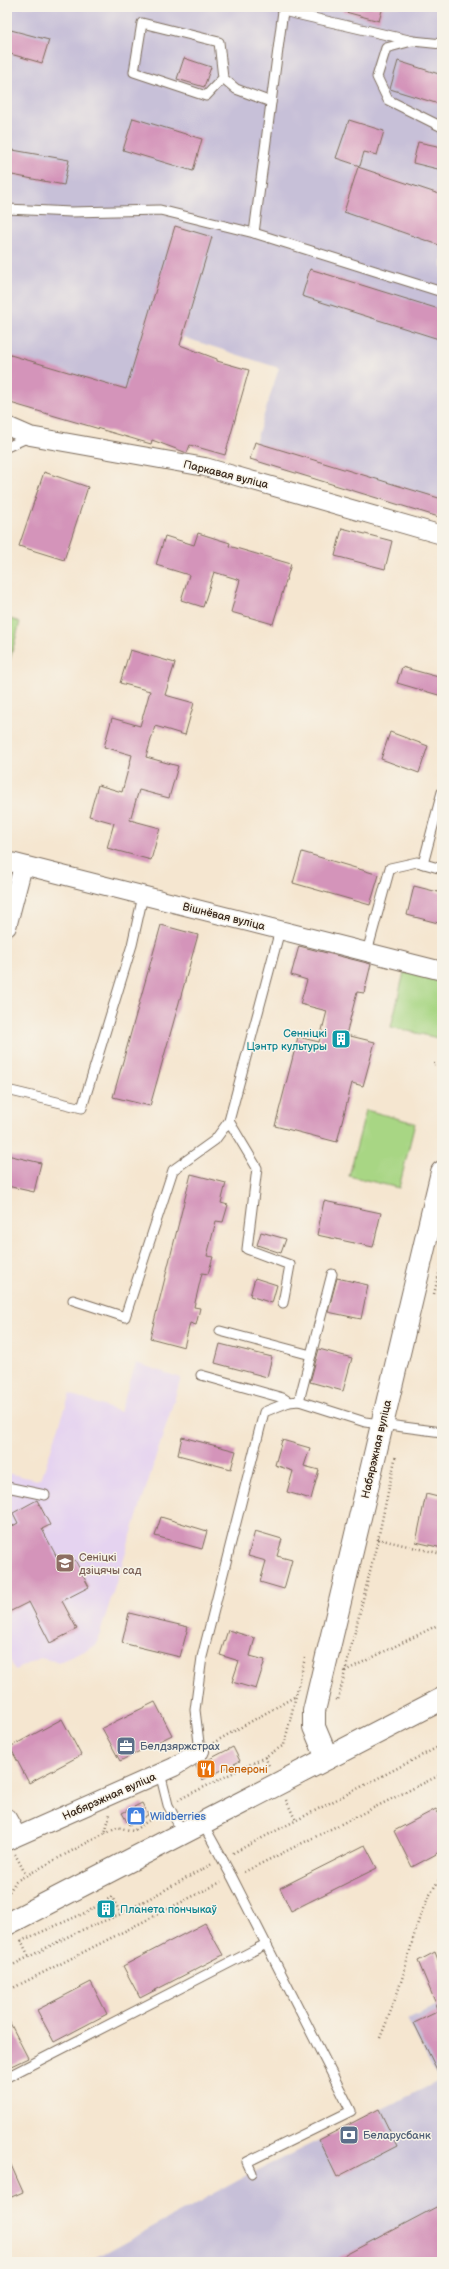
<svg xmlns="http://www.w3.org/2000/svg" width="449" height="2269" font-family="'Balsamiq Sans',sans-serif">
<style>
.built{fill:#e5d3f0}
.industrial{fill:#c7c0d8}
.green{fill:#a8d684;stroke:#728051}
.building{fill:#d494ba}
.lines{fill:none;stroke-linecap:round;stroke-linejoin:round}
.service-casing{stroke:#7c6c5c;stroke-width:11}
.minor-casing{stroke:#7c6c5c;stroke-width:20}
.tertiary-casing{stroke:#7c6c5c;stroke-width:24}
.path{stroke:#7c6c5c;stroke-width:2.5;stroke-dasharray:1 3;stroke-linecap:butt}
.service{stroke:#fff;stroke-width:9}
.minor{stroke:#fff;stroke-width:18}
.tertiary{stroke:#fff;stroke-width:22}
.labels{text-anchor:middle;stroke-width:3;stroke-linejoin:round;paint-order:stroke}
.street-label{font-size:11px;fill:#3b2a1e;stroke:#f7f3e8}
.culture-label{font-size:11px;fill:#0d838f;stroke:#f7f3e8;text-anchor:end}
.education-label{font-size:11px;fill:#785e54;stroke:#f7f3e8;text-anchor:start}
.service-label{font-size:11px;fill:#4e5e75;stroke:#f7f3e8;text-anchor:start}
.food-label{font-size:11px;fill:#c56008;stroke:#f7f3e8;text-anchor:start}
.shop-label{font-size:11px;fill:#366cbe;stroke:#f7f3e8;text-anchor:start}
</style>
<rect width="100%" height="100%" fill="#f7f3e8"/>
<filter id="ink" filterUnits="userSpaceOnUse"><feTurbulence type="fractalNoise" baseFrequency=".025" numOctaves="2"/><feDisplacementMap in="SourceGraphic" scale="8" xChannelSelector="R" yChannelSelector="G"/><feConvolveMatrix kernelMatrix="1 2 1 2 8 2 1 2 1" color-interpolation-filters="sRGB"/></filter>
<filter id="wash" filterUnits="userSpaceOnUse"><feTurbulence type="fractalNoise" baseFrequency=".012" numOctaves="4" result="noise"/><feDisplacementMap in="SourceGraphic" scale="16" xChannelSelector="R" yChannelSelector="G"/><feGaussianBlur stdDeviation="0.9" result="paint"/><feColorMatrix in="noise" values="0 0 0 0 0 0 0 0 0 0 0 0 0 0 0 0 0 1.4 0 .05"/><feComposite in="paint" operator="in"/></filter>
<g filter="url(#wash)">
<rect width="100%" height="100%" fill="#f5e6d0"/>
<path class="built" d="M136,1363L181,1378L96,1646L59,1662L40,1658L15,1670L7,1654V1473L37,1480L42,1476L70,1394L120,1412Z"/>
<g class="industrial">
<path d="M7,7H442V518L250,459L279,368L183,337L156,434L7,388Z"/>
<path d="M442,2003V2262H88L252,2173L439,2081L407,2019Z"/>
</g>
<g class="green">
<path d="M7,618L20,622L8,667H7Z"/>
<path d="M405,968L442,977V1039L391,1027Z"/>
<path d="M366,1110L415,1123L399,1188L349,1176Z"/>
</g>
<g id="blocks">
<g class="building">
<path d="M343,7H383L379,21L342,11Z"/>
<path d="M7,29L49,40L42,63L7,53Z"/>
<path d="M184,58L211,67L204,87L177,79Z"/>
<path d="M398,61L442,75V105L390,89Z"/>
<path d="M133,118L202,139L193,171L123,150Z"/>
<path d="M349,120L384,131L377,155L364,152L360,166L336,158Z"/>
<path d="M418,142L442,147V170L413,163Z"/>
<path d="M7,149L69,160L64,185L7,174Z"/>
<path d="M358,167L442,195V246L344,212Z"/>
<path d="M175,226L212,237L180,345L217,359V361L249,370L225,455L190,445L187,453L152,440L151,444L7,402V354L126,389Z"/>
<path d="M310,269L442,310V340L302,296Z"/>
<path d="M255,442L442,499V518L250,459Z"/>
<path d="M44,472L88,487L64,560L19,546Z"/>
<path d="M342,528L392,541L385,569L335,556Z"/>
<path d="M198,533L230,543L229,546L291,564L273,624L231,612L240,580L214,572L203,607L181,600L189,575L156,565L165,536L194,545Z"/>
<path d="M130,650L175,663L165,695L194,703L185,735L155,726L146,757L178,766L169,798L139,790L130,820L160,828L151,860L107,848L114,823L89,816L98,785L122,792L132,755L104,747L112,718L140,726L150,691L120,683Z"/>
<path d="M402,667L442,678V696L397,683Z"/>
<path d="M390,732L428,746L419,773L381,759Z"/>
<path d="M302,852L379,875L370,905L293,883Z"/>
<path d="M414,886L442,893V924L407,915Z"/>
<path d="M161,925L198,935L150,1106L113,1097Z"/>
<path d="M299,946L371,964L364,993L357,992L346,1035L375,1042L363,1086L352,1083L337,1142L275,1126L298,1037L319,1042L327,1011L300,1004L307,980L291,975Z"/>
<path d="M7,1155L41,1163L34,1192L7,1186Z"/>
<path d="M191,1174L226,1183L221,1203L228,1205L223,1222L216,1221L207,1256L213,1257L208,1274L202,1273L194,1307L200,1308L196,1325L190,1323L184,1347L150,1338Z"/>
<path d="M324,1201L381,1213L373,1247L317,1235Z"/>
<path d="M261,1232L286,1239L281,1253L257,1245Z"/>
<path d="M255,1278L277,1285L272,1303L250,1296Z"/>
<path d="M337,1278L368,1285L361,1319L328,1312Z"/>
<path d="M220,1344L272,1357L267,1377L215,1363Z"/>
<path d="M319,1349L352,1358L343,1391L310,1382Z"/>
<path d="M182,1437L236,1451L231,1469L178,1455Z"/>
<path d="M282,1440L310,1448L304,1466L319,1470L311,1499L287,1492L293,1471L275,1465Z"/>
<path d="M426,1494L442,1498V1548L416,1542Z"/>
<path d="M37,1500L50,1525L42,1529L62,1567L75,1560L89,1587L62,1601L77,1629L50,1643L29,1602L7,1613V1529L18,1523L13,1513Z"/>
<path d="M161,1517L207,1531L202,1549L155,1536Z"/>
<path d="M255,1531L282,1539L277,1556L292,1560L284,1589L260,1582L266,1561L248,1556Z"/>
<path d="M129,1613L188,1627L180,1657L122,1643Z"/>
<path d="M228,1630L255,1638L250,1656L265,1660L256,1689L232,1682L239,1661L220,1655Z"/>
<path d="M155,1702L172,1735L120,1761L102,1728Z"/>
<path d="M62,1719L81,1755L29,1783L10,1747Z"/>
<path d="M233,1747L240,1761L202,1780L196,1766Z"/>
<path d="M142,1803L148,1815L129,1825L122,1813Z"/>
<path d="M436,1809L442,1821V1851L412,1867L394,1831Z"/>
<path d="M365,1845L377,1868L291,1911L280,1888Z"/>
<path d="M205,1923L223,1955L140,1998L123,1966Z"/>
<path d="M435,1952L442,1970V2080L414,2023L439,2011L418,1961Z"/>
<path d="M91,1982L107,2014L54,2042L37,2010Z"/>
<path d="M7,2017L28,2058L7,2068Z"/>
<path d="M379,2109L397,2146L337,2177L319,2140Z"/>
<path d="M7,2156L23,2192L7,2199Z"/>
<path d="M442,2204V2262H332Z"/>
</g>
</g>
</g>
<g filter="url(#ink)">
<use href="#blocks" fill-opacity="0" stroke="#7c6c5c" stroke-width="1"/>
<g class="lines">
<g class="service-casing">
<g id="service">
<path d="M283,11L413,41L442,44"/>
<path d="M412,41L386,48L377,77L388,100L442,127"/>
<path d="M223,78L206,96L134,72L142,23L219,42L223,78L236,89L271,102"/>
<path d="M7,209L71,212L160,210L254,233L442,292"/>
<path d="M254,233L283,11L281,7"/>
<path d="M7,447L29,437"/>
<path d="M423,864L442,792"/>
<path d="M367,952L390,868L417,862L442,869"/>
<path d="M7,1090L82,1108L132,945L143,896"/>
<path d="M229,1121L257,1168L247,1249L290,1265L283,1303"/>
<path d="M73,1300L125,1317L173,1170L215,1140L229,1121L280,930"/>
<path d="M220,1331L311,1355"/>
<path d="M201,1375L283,1398L289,1402"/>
<path d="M299,1401L365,1422L442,1432"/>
<path d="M7,1487L45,1495"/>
<path d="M200,1751L195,1710L202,1657L264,1412L289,1402L299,1401L332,1274"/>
<path d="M160,1773L168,1805L183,1833"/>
<path d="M203,1824L232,1877L351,2111L247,2162L252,2173"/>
<path d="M7,2077L266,1944"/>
</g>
</g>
<g class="minor-casing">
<g id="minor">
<path d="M7,426L30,436L205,467L442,535"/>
<path d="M7,861L442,971"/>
<path d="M7,927L23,866"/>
<path d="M7,1818L17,1836"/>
<path d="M7,1841L174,1767L200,1751"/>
</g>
</g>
<g class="tertiary-casing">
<g id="tertiary">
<path d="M327,1758L314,1727V1711L442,1172"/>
<path d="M7,1924L442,1699"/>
</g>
</g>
<g class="path">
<path d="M434,1064L442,1065"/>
<path d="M434,1294L442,1262"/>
<path d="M378,1539L442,1554"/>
<path d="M345,1671L442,1623"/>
<path d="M335,1699L338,1700L378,1539L396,1455"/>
<path d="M213,1743L296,1696"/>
<path d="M265,1757L270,1768"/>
<path d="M178,1800L265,1757L284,1745L305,1658"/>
<path d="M286,1800L296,1821"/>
<path d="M105,1833L117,1827L133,1831L160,1813"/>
<path d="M233,1853L442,1745"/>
<path d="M15,1854L26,1875"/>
<path d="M244,1872L442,1774"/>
<path d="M7,1895L16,1881L105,1833L110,1814"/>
<path d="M21,1940L29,1957"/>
<path d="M21,1941L87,1912L112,1897L121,1914"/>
<path d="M7,1968L77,1932L121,1914L212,1864"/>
<path d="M7,1991L221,1882"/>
<path d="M380,2038C389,2016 398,1993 405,1969C415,1933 419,1907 442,1876"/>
</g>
<use href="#service" class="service"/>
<use href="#minor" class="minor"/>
<use href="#tertiary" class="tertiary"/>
</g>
</g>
<defs>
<g id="building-square" transform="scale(1)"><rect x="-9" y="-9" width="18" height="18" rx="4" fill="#0f9aa8" stroke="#f7f3e8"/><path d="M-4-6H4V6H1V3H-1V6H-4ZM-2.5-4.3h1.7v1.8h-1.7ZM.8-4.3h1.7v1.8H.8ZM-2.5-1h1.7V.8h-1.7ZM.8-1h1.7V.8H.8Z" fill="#fff"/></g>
<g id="school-square" transform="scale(1)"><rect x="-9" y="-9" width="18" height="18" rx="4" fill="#8d6e63" stroke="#f7f3e8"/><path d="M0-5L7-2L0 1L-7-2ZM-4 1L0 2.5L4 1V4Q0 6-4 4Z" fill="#fff"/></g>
<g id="office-square" transform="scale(1)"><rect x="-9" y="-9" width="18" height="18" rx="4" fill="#5c6f8a" stroke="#f7f3e8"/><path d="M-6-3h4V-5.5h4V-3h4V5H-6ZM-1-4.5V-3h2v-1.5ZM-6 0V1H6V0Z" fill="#fff"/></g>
<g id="restaurant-square" transform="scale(1)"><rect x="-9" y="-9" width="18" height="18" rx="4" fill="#e8710a" stroke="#f7f3e8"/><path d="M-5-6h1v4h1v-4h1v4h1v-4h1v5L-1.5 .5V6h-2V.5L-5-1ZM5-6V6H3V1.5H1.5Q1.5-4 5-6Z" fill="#fff"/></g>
<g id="shop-square" transform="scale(1)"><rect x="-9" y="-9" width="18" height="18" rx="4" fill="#3f7fe0" stroke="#f7f3e8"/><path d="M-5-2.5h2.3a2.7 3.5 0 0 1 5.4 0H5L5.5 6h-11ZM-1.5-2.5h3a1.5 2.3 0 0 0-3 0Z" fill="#fff"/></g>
<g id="bank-square" transform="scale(1)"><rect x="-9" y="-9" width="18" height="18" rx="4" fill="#5c6f8a" stroke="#f7f3e8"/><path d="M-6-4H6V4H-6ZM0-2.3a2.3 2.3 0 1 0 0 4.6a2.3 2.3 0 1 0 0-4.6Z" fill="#fff"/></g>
</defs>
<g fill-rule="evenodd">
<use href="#building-square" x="341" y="1039"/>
<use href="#school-square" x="65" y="1563"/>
<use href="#office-square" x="126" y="1746"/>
<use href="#restaurant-square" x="206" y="1769"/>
<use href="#shop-square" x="136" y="1816"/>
<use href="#building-square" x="106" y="1909"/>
<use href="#bank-square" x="349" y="2135"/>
</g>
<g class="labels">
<g class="street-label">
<text transform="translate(226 474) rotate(14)" y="4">Паркавая вуліца</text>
<text transform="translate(224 916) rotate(14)" y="4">Вішнёвая вуліца</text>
<text transform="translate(376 1449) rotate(-77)" y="4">Набярэжная вуліца</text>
<text transform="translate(109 1796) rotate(-24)" y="4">Набярэжная вуліца</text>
</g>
<g class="culture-label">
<text x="327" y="1037">Сенніцкі<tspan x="327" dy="13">Цэнтр культуры</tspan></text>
<text x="120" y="1913" text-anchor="start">Планета пончыкаў</text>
</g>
<g class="education-label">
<text x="79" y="1561">Сеніцкі<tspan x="79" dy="13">дзіцячы сад</tspan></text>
</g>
<g class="service-label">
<text x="140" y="1750">Белдзяржстрах</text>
<text x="363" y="2139">Беларусбанк</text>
</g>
<g class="food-label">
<text x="220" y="1773">Пепероні</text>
</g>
<g class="shop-label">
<text x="150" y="1820">Wildberries</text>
</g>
</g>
<rect width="449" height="2269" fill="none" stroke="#f7f3e8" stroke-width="24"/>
</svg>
